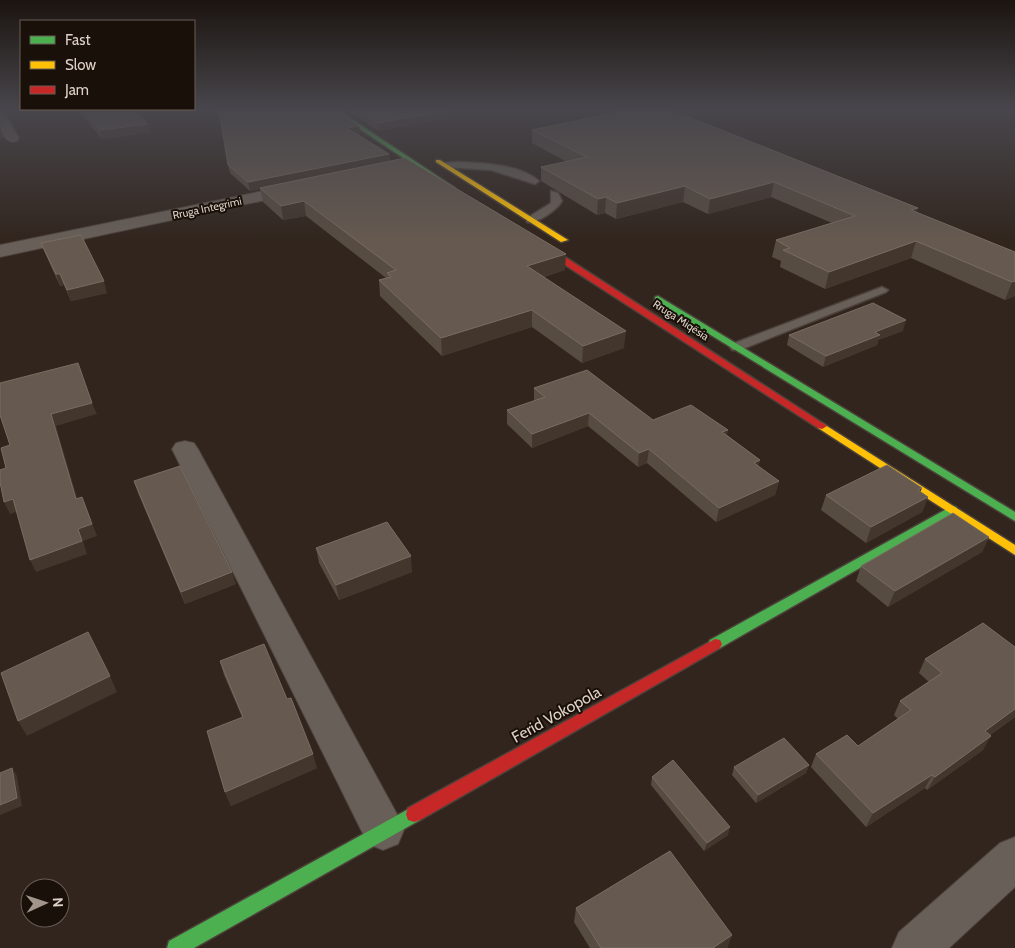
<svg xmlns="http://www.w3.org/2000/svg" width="1015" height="948" font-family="Cabin,sans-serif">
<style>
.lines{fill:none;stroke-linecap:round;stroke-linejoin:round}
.lane-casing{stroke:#4c413b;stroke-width:3}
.street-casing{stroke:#4c413b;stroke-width:2}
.fast-casing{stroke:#4c413b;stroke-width:3}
.slow-casing{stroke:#4c413b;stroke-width:3}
.jam-casing{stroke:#4c413b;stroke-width:3}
.lane{fill:#685f58;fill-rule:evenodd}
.street{fill:#685f58;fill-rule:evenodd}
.fast{fill:#4caf50;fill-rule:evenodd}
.slow{fill:#ffc107;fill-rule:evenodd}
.jam{fill:#c62828;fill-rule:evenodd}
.wall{fill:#574c42}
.shaded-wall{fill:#42362d}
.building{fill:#665a50;stroke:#796d63}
.labels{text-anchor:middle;stroke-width:4;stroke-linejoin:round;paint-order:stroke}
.far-street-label{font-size:11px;fill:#dfd1c7;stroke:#191009}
.near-street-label{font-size:16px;fill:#dfd1c7;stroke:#191009}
</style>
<rect width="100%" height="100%" fill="#31251d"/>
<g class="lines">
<g class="lane-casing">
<g id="lane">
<path d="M457,162C482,163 520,164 539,181L535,184L491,170L445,167L441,165L445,163Z"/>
<path d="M551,191L558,193L562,201C557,210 537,224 527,222V218L551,203Z"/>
<path d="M882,287L888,290L886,292L740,350H732L730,347L732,344Z"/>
</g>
</g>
<g class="street-casing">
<g id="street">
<path d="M0,113L5,114L19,138L17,141L12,142C0,139 0,124 0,113Z"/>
<path d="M297,184L305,189L303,192L0,257V245Z"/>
<path d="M185,441L194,443L198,449L398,816L404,830L398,844L383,850L368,844L172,449L176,443Z"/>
<path d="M1015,837V887L949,948H892L899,932L1000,843Z"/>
</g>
</g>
<g class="fast-casing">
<g id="fast">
<path d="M331,110H338L455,188L450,189Z"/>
<path d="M658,296L1015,512V521L655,301V297Z"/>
<path d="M952,506L956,507L958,510L956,513L720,648L715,649L710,648L708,644L710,640Z"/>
<path d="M414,806L420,808L422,814L420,820L194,948H167L169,941Z"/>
</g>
</g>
<g class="slow-casing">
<g id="slow">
<path d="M436,160H440L568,240L561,242L436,162Z"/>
<path d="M822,423L1015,545V555L818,428L817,426Z"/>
</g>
</g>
<g class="jam-casing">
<g id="jam">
<path d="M531,239H537L827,426L822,429L818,428L531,243Z"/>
<path d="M715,639L720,640L722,644L720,648L420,820L414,822L408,820L406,814L408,808Z"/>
</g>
</g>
<use href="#lane" class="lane"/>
<use href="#street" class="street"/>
<use href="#fast" class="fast"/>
<use href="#slow" class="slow"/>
<use href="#jam" class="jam"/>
</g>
<g class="wall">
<path d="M78,110H134L150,132L102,139Z"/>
<path d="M346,110H445L446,111L447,118L379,131Z"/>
<path d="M628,110L917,213L1015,252V296L1005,300L911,258L825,289L780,267L781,261L772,257L776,240L832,223L771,197L708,214L683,202L616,219L605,213L597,215L541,181V167L567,162L532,143V130Z"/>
<path d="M359,126L360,134L357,135L389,154L390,161L565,270L544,277L624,348L582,363L532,327L442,356L380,296L379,280L386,278L306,216L283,220L263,202L260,189L250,191L230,173L228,165Z"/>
<path d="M41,243L107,293L71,301L64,285L60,286L45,253Z"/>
<path d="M903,331L878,340L877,345L823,367L787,345L789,335Z"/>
<path d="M534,388L653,420L727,435L760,460L758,466L779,481L775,495L716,522L647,463L638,467L588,426L532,448L507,424V410L534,401Z"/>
<path d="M134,481L236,584L185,604L138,493Z"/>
<path d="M921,492L928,497L922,512L866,543L821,510L826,495Z"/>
<path d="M989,537L982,552L888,607L856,581L861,566Z"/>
<path d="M316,548L412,572L339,600L319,563Z"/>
<path d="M1015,647V717L990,735L983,750L927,790L925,788L866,827L811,767L816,754L858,746L898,719L894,715L900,701L929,682L919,673L925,659Z"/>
<path d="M220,661L317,768L231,806L225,792L242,717L224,675Z"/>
<path d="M809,765L806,773L756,803L732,775L734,767Z"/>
<path d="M652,777L728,835L704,851L651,785Z"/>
<path d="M576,908L732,935L727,948H590L574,922Z"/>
</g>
<g class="shaded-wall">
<path d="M446,111L447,118L379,131L378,123Z"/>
<path d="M148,124L150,132L102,139L100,130Z"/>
<path d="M359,126L360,134L348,136L347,128Z"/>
<path d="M0,128L3,138L0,139Z"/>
<path d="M389,154L390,162L250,191L248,182Z"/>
<path d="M774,182L771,197L708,214L710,199Z"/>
<path d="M685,186L683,202L616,219L617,203Z"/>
<path d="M606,197L605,213L597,215L598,199Z"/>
<path d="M304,201L306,216L283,220L281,206Z"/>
<path d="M918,208L913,224L911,210Z"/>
<path d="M916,241L911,258L825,289L829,272Z"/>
<path d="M566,254L565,270L527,282V266Z"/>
<path d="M56,274H60L64,285L60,286Z"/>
<path d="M104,281L107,293L71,301L67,290Z"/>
<path d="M1015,281V296L1005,300L1012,282Z"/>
<path d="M532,310V327L442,356L441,338Z"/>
<path d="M906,320L903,331L878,340L877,345L823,367L826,356L875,332Z"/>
<path d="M626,331L624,348L582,363L583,346Z"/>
<path d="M92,403L97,414L56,426L81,511L76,499L51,414Z"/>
<path d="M589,413L588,426L532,448V434Z"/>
<path d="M728,430L725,444L722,432Z"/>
<path d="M649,449L647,463L638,467L639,453Z"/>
<path d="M760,460L756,474L754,463Z"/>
<path d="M779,481L775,495L716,522L719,508Z"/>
<path d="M922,488L916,503L928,497L922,512L866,543L871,527L918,490Z"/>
<path d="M82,497L97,536L83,541L87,554L36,572L30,560L78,529Z"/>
<path d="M13,499L19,511L10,514L4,502Z"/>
<path d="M989,537L982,552L888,607L895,591Z"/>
<path d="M411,556L412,572L339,600L336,585Z"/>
<path d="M232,572L236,584L185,604L181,592Z"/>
<path d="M110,676L117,692L27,736L18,721Z"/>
<path d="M1015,709V717L976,744L985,731Z"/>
<path d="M991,736L983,750L927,790L935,777Z"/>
<path d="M313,754L317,768L231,806L225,792Z"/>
<path d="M809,765L806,773L756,803L758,795Z"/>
<path d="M12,768L17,776L22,806L0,815V805Z"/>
<path d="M932,775L925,788L866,827L873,813Z"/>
<path d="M730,827L728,835L704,851L707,843Z"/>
<path d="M732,935L727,948H713Z"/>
</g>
<g class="building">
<path d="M82,110H134L148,124L100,130Z"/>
<path d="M219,110H334L359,126L347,128L389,154L248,182L228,165Z"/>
<path d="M357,110H445L446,111L378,123Z"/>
<path d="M628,110H671L918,208L911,210L1015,252V281L1012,282L916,241L829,272L783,250L790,248L776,240L855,216L774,182L710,199L685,186L617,203L606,197L598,199L541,167L587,157L532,130Z"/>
<path d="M405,158L566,254L527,266L626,331L583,346L532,310L441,338L379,280L391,277L387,273L396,270L304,201L281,206L260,188Z"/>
<path d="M81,235L104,281L67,290L60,274H56L41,243Z"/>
<path d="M873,303L906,320L875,332L880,335L826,356L789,335Z"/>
<path d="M78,363L92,403L51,414L76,499L82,497L92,524L78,529L82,541L30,560L13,499L4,502L0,482V470L6,468L1,448L10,445L0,415V383Z"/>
<path d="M587,370L653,420L691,405L728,430L722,432L760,460L754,463L779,481L719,508L649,449L639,453L589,413L532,434L507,410L545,397L534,388Z"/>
<path d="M887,465L922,488L918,490L928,497L871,527L826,495Z"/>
<path d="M180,466L232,572L181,592L134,481Z"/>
<path d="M953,513L989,537L895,591L861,566Z"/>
<path d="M387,522L411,556L336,585L316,548Z"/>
<path d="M983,623L1015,647V709L985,731L991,736L935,777L932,775L873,813L816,754L847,735L858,746L911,710L900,701L942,673L925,659Z"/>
<path d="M88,632L110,676L18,721L1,673Z"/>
<path d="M264,644L287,699L291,698L313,754L225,792L207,731L243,717L220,661Z"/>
<path d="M784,738L809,765L758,795L734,767Z"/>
<path d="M673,760L730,827L707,843L652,777Z"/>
<path d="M12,768L17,798L0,805V773Z"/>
<path d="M670,851L732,935L713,948H601L576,908Z"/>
</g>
<linearGradient id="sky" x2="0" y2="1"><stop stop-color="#1b1410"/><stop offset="0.45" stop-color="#48464c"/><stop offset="1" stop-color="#48464c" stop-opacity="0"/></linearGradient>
<rect width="1015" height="243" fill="url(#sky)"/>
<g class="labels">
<g class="far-street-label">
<text transform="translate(207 208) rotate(-12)" y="4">Rruga Integrimi</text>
<text transform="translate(681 320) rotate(33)" y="4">Rruga Miqësia</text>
</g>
<g class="near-street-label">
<text transform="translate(556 714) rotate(-29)" y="6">Ferid Vokopola</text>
</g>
</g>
<rect x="20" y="20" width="175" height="90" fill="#191009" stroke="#685d55"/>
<rect x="30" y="36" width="25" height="8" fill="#4caf50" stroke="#685d55"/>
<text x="65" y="45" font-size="15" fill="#dfd1c7">Fast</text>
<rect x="30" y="61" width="25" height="8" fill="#ffc107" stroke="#685d55"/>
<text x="65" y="70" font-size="15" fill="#dfd1c7">Slow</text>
<rect x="30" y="86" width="25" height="8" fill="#c62828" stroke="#685d55"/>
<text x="65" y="95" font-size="15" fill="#dfd1c7">Jam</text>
<g transform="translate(45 903) rotate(87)"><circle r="24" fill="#191009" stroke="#685d55"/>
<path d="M0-4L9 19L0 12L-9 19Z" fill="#a2958c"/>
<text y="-8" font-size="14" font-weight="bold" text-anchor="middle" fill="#dfd1c7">N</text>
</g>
</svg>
